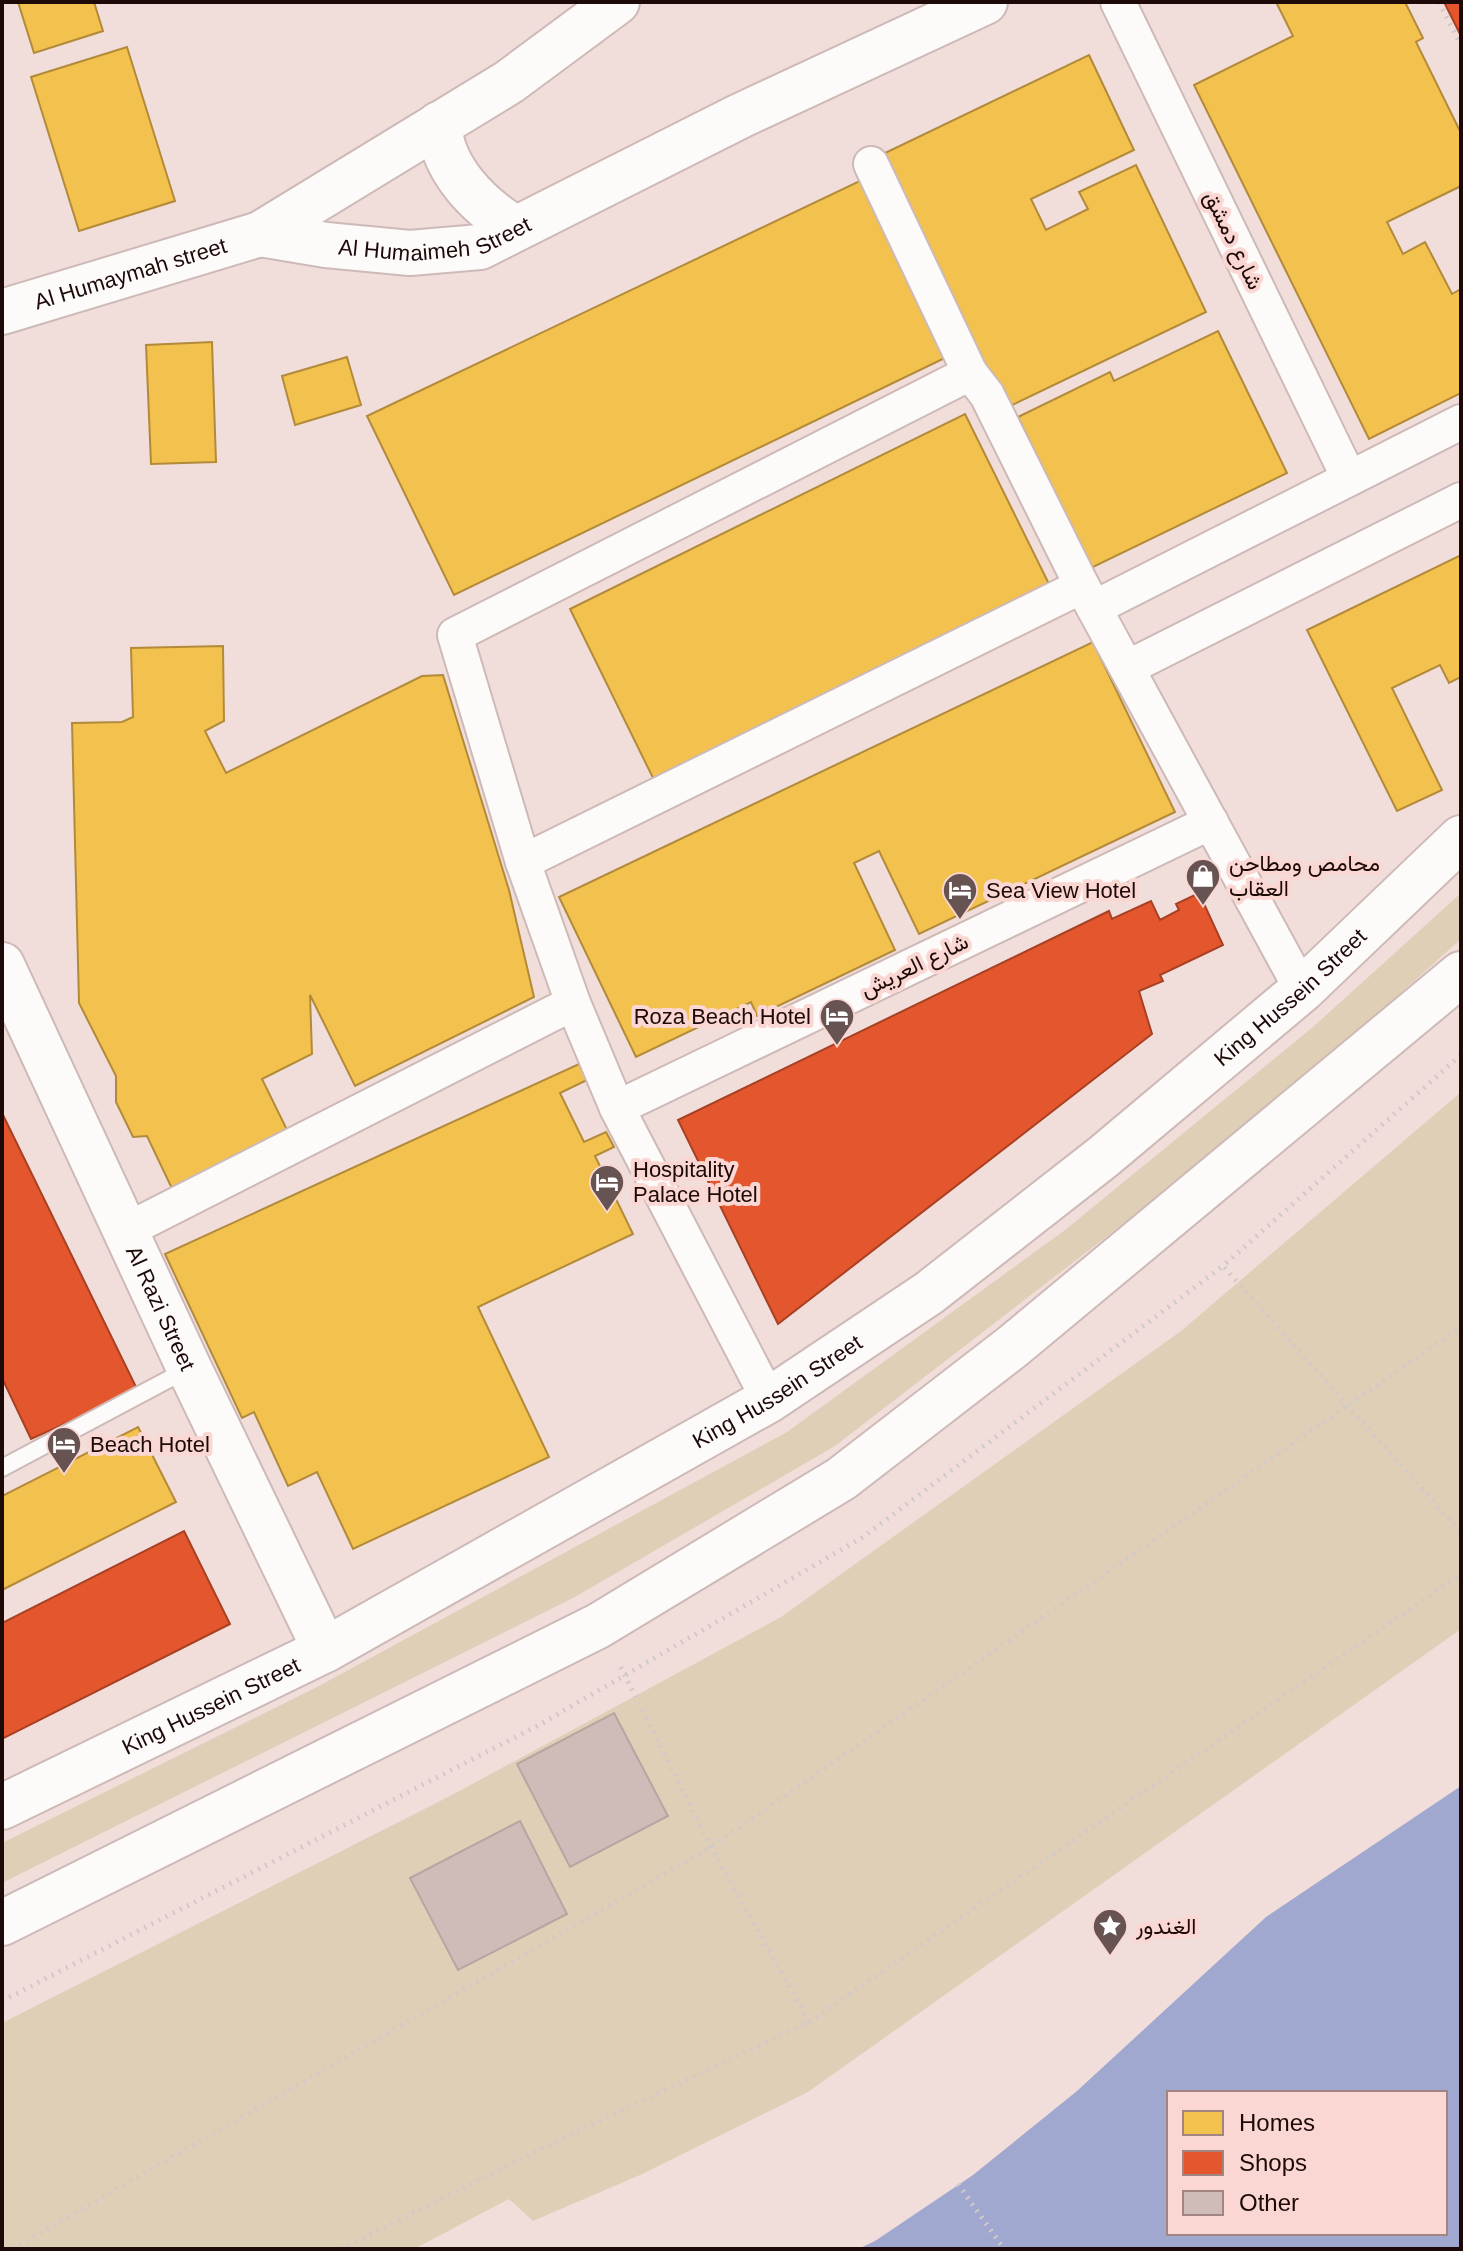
<svg xmlns="http://www.w3.org/2000/svg" width="1463" height="2251" font-family="Arial,Vazirmatn,sans-serif">
<style>
.green{fill:#e0cfb7}
.water{fill:#a0a8cf;fill-rule:evenodd}
.homes{fill:#f2c14e;stroke:#b28a39;stroke-width:2}
.shops{fill:#e4572e;stroke:#a84023;stroke-width:2}
.building{fill:#cfbcb9;stroke:#b7a5a2;stroke-width:2}
.lines{fill:none;stroke-linecap:round;stroke-linejoin:round}
.lane-casing{stroke:#cdbab7;stroke-width:20}
.street-casing{stroke:#cdbab7;stroke-width:38}
.secondary-casing{stroke:#cdbab7;stroke-width:48}
.highway-casing{stroke:#cdbab7;stroke-width:48}
.path{stroke:#d0cac9;stroke-width:5;stroke-dasharray:2 6;stroke-linecap:butt}
.lane{stroke:#fdfafa;stroke-width:16}
.street{stroke:#fdfafa;stroke-width:34}
.secondary{stroke:#fdfafa;stroke-width:44}
.highway{stroke:#fdfafa;stroke-width:44}
.labels{text-anchor:middle;stroke-width:8;stroke-linejoin:round;paint-order:stroke}
.street-label{font-size:22px;fill:#1d0a08;stroke:#fad7d2}
.poi-label{font-size:22px;fill:#1d0a08;stroke:#fad7d2;text-anchor:start}
</style>
<rect width="100%" height="100%" fill="#f1dedb"/>
<g class="green">
<path d="M1461,893V939L1328,1058L1158,1197L835,1446L575,1597L2,1883V1843L317,1687L787,1432L1065,1230L1313,1027Z"/>
<path d="M1461,1092V1629L808,2092L640,2175L533,2221L509,2199L414,2249H2V2023L450,1796L781,1617L1181,1331Z"/>
</g>
<path class="water" d="M1461,1786V2249H858L875,2241L973,2175L1077,2091L1266,1917ZM1169,2093H1445V2233H1169Z"/>
<g class="homes">
<path d="M18,2H94L103,31L34,53Z"/>
<path d="M1276,2H1405L1423,38L1416,42L1461,133V186L1387,222L1403,254L1425,242L1452,294L1461,289V393L1369,439L1194,85L1293,36Z"/>
<path d="M127,47L175,201L79,231L31,77Z"/>
<path d="M1089,55L1134,150L1031,199L1046,230L1088,209L1079,192L1136,165L1206,312L1006,408L883,154Z"/>
<path d="M866,178L951,355L454,595L367,416Z"/>
<path d="M1218,331L1287,473L1091,568L1018,417L1110,372L1114,381Z"/>
<path d="M212,342L216,462L151,464L146,345Z"/>
<path d="M347,357L361,405L295,425L282,376Z"/>
<path d="M965,414L1051,588L655,782L570,609Z"/>
<path d="M1461,555V677L1449,683L1440,665L1392,688L1442,790L1397,811L1307,630Z"/>
<path d="M1093,642L1175,812L919,934L879,851L854,863L895,950L757,1016L751,1002L636,1057L559,897Z"/>
<path d="M223,646L224,721L205,731L226,773L422,676L443,675L509,890L534,997L355,1086L310,995L312,1054L262,1079L292,1140L176,1197L147,1136L133,1137L116,1102V1076L79,1003L72,723L122,722L133,717L131,648Z"/>
<path d="M579,1064L587,1080L560,1093L584,1142L606,1132L614,1147L595,1156L633,1234L478,1307L549,1457L353,1549L317,1472L288,1486L254,1412L242,1418L165,1254Z"/>
<path d="M138,1427L176,1502L2,1590V1496Z"/>
</g>
<g class="shops">
<path d="M1444,2H1461V36Z"/>
<path d="M1199,893L1223,945L1160,975L1163,981L1139,991L1152,1034L778,1324L678,1120L1109,911L1112,919L1151,901L1160,920L1179,910L1176,904Z"/>
<path d="M2,1113L138,1391L31,1439L2,1378Z"/>
<path d="M184,1531L230,1624L2,1739V1623Z"/>
</g>
<g class="building">
<path d="M614,1713L668,1816L570,1867L517,1764Z"/>
<path d="M520,1821L567,1914L458,1970L410,1878Z"/>
</g>
<g class="lines">
<g class="lane-casing">
<path id="lane" d="M2,1468L188,1369"/>
</g>
<g class="street-casing">
<g id="street">
<path d="M1118,2L1349,478"/>
<path d="M871,164L970,373"/>
<path d="M1094,608L1461,422"/>
<path d="M1127,668L1461,500"/>
<path d="M523,862L1082,586"/>
<path d="M617,1108L1211,822"/>
<path d="M125,1231L573,1003"/>
<path d="M769,1400L617,1108L573,1003L523,862L455,635L970,373L987,395L1082,586L1302,990"/>
</g>
</g>
<g class="secondary-casing">
<g id="secondary">
<path d="M439,124C442,169 477,205 515,228"/>
<path id="s1" d="M260,234L326,245L410,253L480,247L740,116L985,2"/>
<path id="s2" d="M2,312L260,234L509,82L617,2"/>
<path id="s3" d="M2,965L189,1368L325,1650"/>
</g>
</g>
<g class="highway-casing">
<g id="highway">
<path id="s4" d="M2,1807L325,1650L769,1400L929,1293L1103,1157L1302,990L1461,838"/>
<path d="M2,1923L598,1626L841,1479L1012,1347L1461,974"/>
</g>
</g>
<g class="path">
<path d="M1439,2L1461,45"/>
<path d="M1461,1055L1223,1266L1461,1533"/>
<path d="M2,2001L541,1724L863,1537L1223,1266"/>
<path d="M809,2022L1461,1574"/>
<path d="M958,2184L1004,2249"/>
<path d="M12,2249L711,1847L1461,1327"/>
<path d="M341,2249L555,2142L809,2022L711,1847L618,1662"/>
</g>
<use href="#lane" class="lane"/>
<use href="#street" class="street"/>
<use href="#secondary" class="secondary"/>
<use href="#highway" class="highway"/>
</g>
<defs>
<g id="shop-pin" transform="scale(1.8)"><path d="M0 17L-7.5 6A9.5 9.5 0 1 1 7.5 6Z" fill="#675452" stroke="#fad7d2"/><path d="M-5-2.5h2.3a2.7 3.5 0 0 1 5.4 0H5L5.5 6h-11ZM-1.5-2.5h3a1.5 2.3 0 0 0-3 0Z" fill="#fff"/></g>
<g id="hotel-pin" transform="scale(1.8)"><path d="M0 17L-7.5 6A9.5 9.5 0 1 1 7.5 6Z" fill="#675452" stroke="#fad7d2"/><path d="M-6-4.5h1.5V1H6V5H4.5V3h-9V5H-6ZM-4 0a1.8 1.8 0 1 1 3.6 0ZM.5 0V-2.5h3Q6-2.5 6 0Z" fill="#fff"/></g>
<g id="sight-pin" transform="scale(1.8)"><path d="M0 17L-7.5 6A9.5 9.5 0 1 1 7.5 6Z" fill="#675452" stroke="#fad7d2"/><path d="M0-6L1.8-2.2L6-1.7L2.9 1.2L3.7 5.4L0 3.3L-3.7 5.4L-2.9 1.2L-6-1.7L-1.8-2.2Z" fill="#fff"/></g>
</defs>
<g fill-rule="evenodd">
<use href="#shop-pin" x="1203" y="876"/>
<use href="#hotel-pin" x="960" y="890"/>
<use href="#hotel-pin" x="837" y="1016"/>
<use href="#hotel-pin" x="607" y="1182"/>
<use href="#hotel-pin" x="64" y="1444"/>
<use href="#sight-pin" x="1110" y="1926"/>
</g>
<g class="labels">
<g class="street-label">
<text dy="8" stroke="none"><textPath href="#s1" startOffset="178">Al Humaimeh Street</textPath></text>
<text transform="translate(1234 240) rotate(64)" y="8">شارع دمشق</text>
<text dy="8" stroke="none"><textPath href="#s2" startOffset="134">Al Humaymah street</textPath></text>
<text transform="translate(914 965) rotate(-26)" y="8">شارع العريش</text>
<text dy="8" stroke="none"><textPath href="#s4" startOffset="1528">King Hussein Street</textPath></text>
<text dy="8" stroke="none"><textPath href="#s3" startOffset="378">Al Razi Street</textPath></text>
<text dy="8" stroke="none"><textPath href="#s4" startOffset="880">King Hussein Street</textPath></text>
<text dy="8" stroke="none"><textPath href="#s4" startOffset="232">King Hussein Street</textPath></text>
</g>
<g class="poi-label">
<text x="1229" y="871">محامص ومطاحن<tspan x="1229" dy="25">العقاب</tspan></text>
<text x="986" y="898">Sea View Hotel</text>
<text x="811" y="1024" text-anchor="end">Roza Beach Hotel</text>
<text x="633" y="1177">Hospitality<tspan x="633" dy="25">Palace Hotel</tspan></text>
<text x="90" y="1452">Beach Hotel</text>
<text x="1136" y="1934">الغندور</text>
</g>
</g>
<rect width="1463" height="2251" fill="none" stroke="#1d0a08" stroke-width="8"/>
<rect x="1167" y="2091" width="280" height="144" fill="#fad7d2" stroke="#a28581" stroke-width="2"/>
<rect x="1183" y="2111" width="40" height="24" fill="#f2c14e" stroke="#a28581" stroke-width="2"/>
<text x="1239" y="2131" font-size="24" fill="#1d0a08">Homes</text>
<rect x="1183" y="2151" width="40" height="24" fill="#e4572e" stroke="#a28581" stroke-width="2"/>
<text x="1239" y="2171" font-size="24" fill="#1d0a08">Shops</text>
<rect x="1183" y="2191" width="40" height="24" fill="#cfbcb9" stroke="#a28581" stroke-width="2"/>
<text x="1239" y="2211" font-size="24" fill="#1d0a08">Other</text>
</svg>
